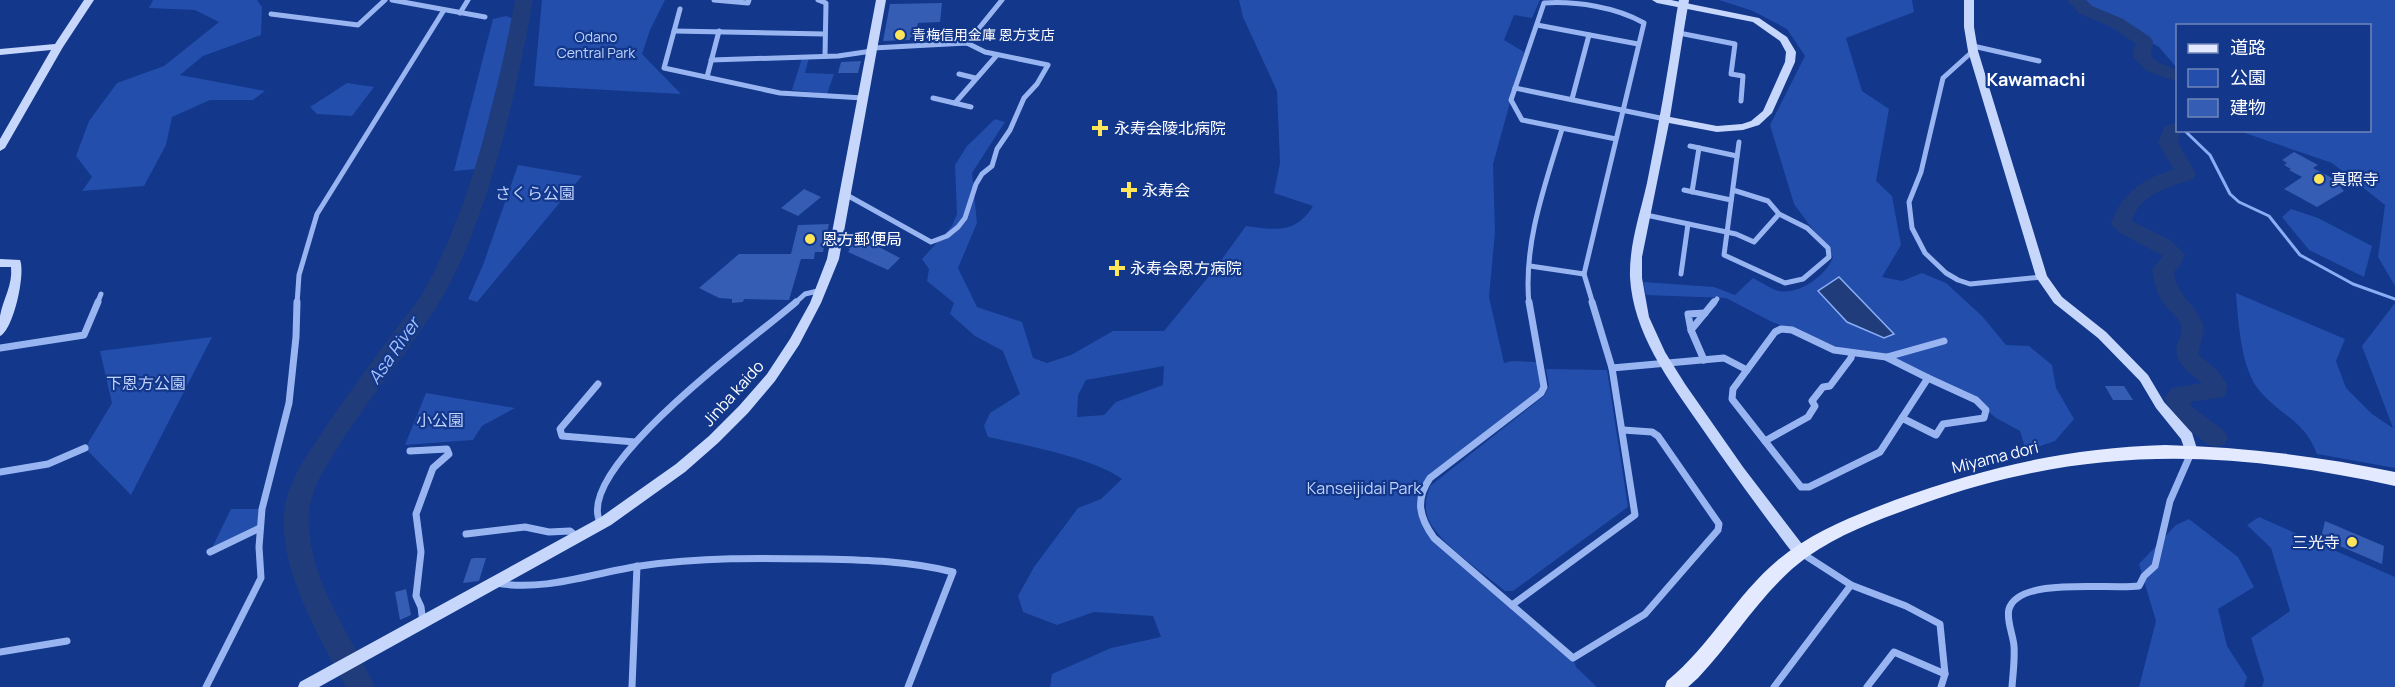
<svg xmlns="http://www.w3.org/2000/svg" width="2395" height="687" font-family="Manrope,'Noto Sans JP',sans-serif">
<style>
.green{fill:#234eab;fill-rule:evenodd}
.water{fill:#203c7b;stroke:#8aaef5;stroke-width:1.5}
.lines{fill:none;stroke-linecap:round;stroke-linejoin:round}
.stream{stroke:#8aaef5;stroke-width:3}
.river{fill:#203c7b;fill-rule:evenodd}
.building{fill:#355db3}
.street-far1{stroke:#99b5f1;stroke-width:5}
.street{stroke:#99b5f1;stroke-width:7}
.secondary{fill:#c7d7fc;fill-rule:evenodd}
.primary{fill:#e3eaff;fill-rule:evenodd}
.secondary-bridge{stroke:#c7d7fc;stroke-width:10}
.poi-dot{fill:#ffe559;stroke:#12378b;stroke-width:2}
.labels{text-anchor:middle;stroke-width:4.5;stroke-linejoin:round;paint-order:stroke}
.far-poi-label{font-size:14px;fill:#fff;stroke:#12378b;text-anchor:start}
.far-park-label{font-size:14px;fill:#c0d3fc;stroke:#12378b}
.poi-label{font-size:16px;fill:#fff;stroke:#12378b;text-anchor:start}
.park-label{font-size:16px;fill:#c0d3fc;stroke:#12378b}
.street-label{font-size:16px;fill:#fff;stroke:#12378b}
.neighbourhood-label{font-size:18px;font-weight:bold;fill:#fff;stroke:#12378b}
.water-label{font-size:18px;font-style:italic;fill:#a4c0f8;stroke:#12378b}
</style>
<rect width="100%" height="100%" fill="#12378b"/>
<g class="green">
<path d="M153,0H257L262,7L261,35L203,56L180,75L265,91L253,100H210L172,117L166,145L144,186L82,191L92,177L76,156L89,121L117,83L164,66L219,22L195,10L149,8Z"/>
<path d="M542,0H665L650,30L642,54L681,94L534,86Z"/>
<path d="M1239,0H1540L1532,18L1514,15L1504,40L1524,52L1493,164L1495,232L1489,297L1504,363L1512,361L1540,362L1544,387L1422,489L1424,525L1573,658L1576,667L1597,687H1050L1052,674L1111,648L1161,637L1153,616L1094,612L1057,625L1023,612L1018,596L1034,567L1078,508L1101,499L1122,479C1093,458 1024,445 988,437L984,426L990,413L1020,394L1003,351L975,336L950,314L954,303L927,281L929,269L922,259L952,226L957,214L955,165L967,146L995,119L1005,122L972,173L977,223L958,268L977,307L1022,322L1033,358L1047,363L1071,355L1113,331H1164L1214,270L1246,226C1275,230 1296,234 1313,206L1274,193L1280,163L1277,91L1243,17ZM1164,366L1163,385L1116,402L1104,415L1077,417L1078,395L1086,380Z"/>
<path d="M1719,0H1912L1914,12L1846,38L1862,91L1889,109L1876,181L1892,196L1901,245L1882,277L1902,281L1922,273L1946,283L1982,316L2006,345L2029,346L2052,365L2056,388L2074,419L2055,441L2026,451L2020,431L1996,418L1969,396L1886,356L1835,350L1794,330L1772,322L1726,298L1646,295L1643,282L1714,287L1735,295L1753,278C1761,282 1771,289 1779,291C1799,295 1827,275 1833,257L1794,204L1770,125L1805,56L1787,29L1753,11Z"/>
<path d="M2080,0H2395V286L2378,257L2385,205L2332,163L2239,131L2370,130V26H2178L2177,68L2159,47L2083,5Z"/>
<path d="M506,16L514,19L476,169L454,171L493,19Z"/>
<path d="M802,58H809L805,73L834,74L827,94L792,90Z"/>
<path d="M347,83L374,87L352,116L317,114L310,107Z"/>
<path d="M518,165L582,176L477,302L468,299L483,265Z"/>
<path d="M2291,209L2318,218L2372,246L2364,277L2309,250L2282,217Z"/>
<path d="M2236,293L2345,339L2336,361L2346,388L2372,414L2393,428L2362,346L2395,303V468L2317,454C2304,419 2280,416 2259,390C2241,369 2238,320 2236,293Z"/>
<path d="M212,337L131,495L85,448L112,403L100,351Z"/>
<path d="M1546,369L1607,370L1628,507L1513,591H1505C1486,575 1435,540 1428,518C1424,507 1426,497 1430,486L1544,396L1549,386Z"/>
<path d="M426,393L515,408L482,426L473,440L405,445Z"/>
<path d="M231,509H262L260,528L210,552Z"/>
<path d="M2259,517L2395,577V687H2262L2264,680L2251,638L2290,611L2271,548L2247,525Z"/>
<path d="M2189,519L2238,557L2254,587L2218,609L2227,646L2247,677L2244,687H2139L2156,621L2139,564L2176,525Z"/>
</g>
<path class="water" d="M1839,277L1894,334L1884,338L1847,322L1818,291Z"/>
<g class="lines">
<path class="stream" d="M2184,130L2210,155L2230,194L2239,202L2269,216L2300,255L2353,284L2395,299"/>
<g class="river">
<path d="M515,0H533C517,90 491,206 448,287C417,344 371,393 337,449C324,469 310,490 309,515C306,577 350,633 375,687H346C320,640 279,568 284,514C286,487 302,462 317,440C341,403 367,369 393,333C405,317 418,303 427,285C472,202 498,92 515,0Z"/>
<path d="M2067,0H2086L2092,6L2123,19L2150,37L2153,41L2151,56L2159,63L2178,70V82L2147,71L2133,57L2135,43L2111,27L2080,14Z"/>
<path d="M2178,122V130H2186L2180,134L2178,143L2196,174L2193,179C2170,187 2140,193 2132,221L2170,240L2185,254L2181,264L2174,272C2177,296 2193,301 2202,322C2207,333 2198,344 2199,355L2218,371L2228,386L2224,397L2190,402L2192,407L2224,431L2228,438L2224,445L2216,447L2208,445L2176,419L2164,398L2172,388L2202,383C2189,372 2171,362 2178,342C2180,336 2183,330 2180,323C2178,318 2172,313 2168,309C2158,297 2154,285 2152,270L2163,256L2120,233L2111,224C2119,196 2145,176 2174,170L2158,143L2164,127Z"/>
</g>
</g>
<g class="building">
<path d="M942,3L940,22L918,23L915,37H910V40L883,41L890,4Z"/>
<path d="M861,61L858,73H838L841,62Z"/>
<path d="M2294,152L2318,165L2313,168L2334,179L2344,191L2317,207L2284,189L2302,177L2289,170L2291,169L2284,165L2287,163L2282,160Z"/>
<path d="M804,189L821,197L798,216L781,208Z"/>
<path d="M829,224L823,252H815L814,259H801L789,300L744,299L743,302L732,303V299L719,298L699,288L739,254H791L798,225Z"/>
<path d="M857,239L881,248L900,258L888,270L848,252L850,249L847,248Z"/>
<path d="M2105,386H2124L2133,400H2113Z"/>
<path d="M2325,521L2384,546L2382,564L2321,538Z"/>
<path d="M474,558H486L479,581L463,583L471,559Z"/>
<path d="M406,589L411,615L400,620L395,592Z"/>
</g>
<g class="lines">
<g class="street-far1">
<path d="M392,0L485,17"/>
<path d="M714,0L748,3L749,0"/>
<path d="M818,0L826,3L825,56"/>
<path d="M680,9L664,68L780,93L863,98"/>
<path d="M460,13L468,0"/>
<path d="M271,14L358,25L385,0"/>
<path d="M1537,25L1638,44"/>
<path d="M674,31L825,34"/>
<path d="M1679,33L1735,44L1731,74L1743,76L1741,101"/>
<path d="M967,43L1002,0"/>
<path d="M1973,46L2039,61"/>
<path d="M1973,51L1943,78L1921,172L1909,202L1912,228L1925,253L1946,273L1958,280L1970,284L2042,277"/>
<path d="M711,60L838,56L872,51"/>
<path d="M959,74L975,78"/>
<path d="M707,77L719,31"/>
<path d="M1515,88L1665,119"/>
<path d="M933,98L971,107"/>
<path d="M1572,99L1589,35"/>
<path d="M955,103L997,55"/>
<path d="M1690,146L1737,156"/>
<path d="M1684,190L1731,200"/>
<path d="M1733,190L1768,201L1779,214L1807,228L1828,248L1829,257L1803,279L1785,283L1724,255L1739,142"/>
<path d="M1692,192L1699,148"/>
<path d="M845,194L931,242L947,236L958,227L965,218L976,184L982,174L992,166L997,149L1010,130L1024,98L1037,84L1048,65L985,52L967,43L873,48"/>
<path d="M1646,215L1736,234L1754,242L1779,214"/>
<path d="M1530,266L1584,274"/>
<path d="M1681,274L1688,224"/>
<path d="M97,304L101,294"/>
<path d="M297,304L299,275L317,214L444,10"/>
<path d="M794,304L805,294L822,290"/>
<path d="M1529,304C1523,244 1545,185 1562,129"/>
<path d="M1593,304L1584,274L1644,23C1616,7 1576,1 1544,3L1511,100L1522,120L1616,139"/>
<path d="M1713,304L1717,299"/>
</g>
<g class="street">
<path d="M1529,302L1544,387L1541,393L1430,478C1415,500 1419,517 1434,538L1573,658L1645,614L1718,530L1719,524L1658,436L1652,432L1623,430"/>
<path d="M1781,329L1792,330L1834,350L1886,357L1928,378L1880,452L1809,487H1801L1732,399L1733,389L1775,332Z"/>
<path d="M1691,330L1688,314L1705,313"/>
<path d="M0,348L84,335L98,302"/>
<path d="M1887,357L1944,341"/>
<path d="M1704,360L1691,330L1714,302"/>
<path d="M1612,368L1724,358L1747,370"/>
<path d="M598,384L560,429L562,436L635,442"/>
<path d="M1902,418L1936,435L1943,424L1984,418L1986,410L1976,400L1928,378"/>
<path d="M1765,441L1808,417L1815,406L1812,401L1823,387L1830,386L1851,358L1852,353"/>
<path d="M410,451L447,449L449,454L433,468L416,514L421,552L416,596L421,607L423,623"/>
<path d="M0,472L48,464L85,448"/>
<path d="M601,524C569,470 759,335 796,302"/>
<path d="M466,534L525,527L549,532L570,531L577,537"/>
<path d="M210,552L260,528"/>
<path d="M1800,552L1851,585L1906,606L1940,624L1945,674L1941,687"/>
<path d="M496,583C545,592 592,573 640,566C700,557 761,558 822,559C866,560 910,561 953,572L908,687"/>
<path d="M1512,605L1635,515L1612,368L1592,302"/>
<path d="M0,652L67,641"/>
<path d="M206,687L261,578L259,547L262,509L289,403L296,337L297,302"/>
<path d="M632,687L637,566"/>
<path d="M1774,687L1851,585"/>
<path d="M1867,687L1894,652L1945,674"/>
<path d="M2012,687C2013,673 2015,659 2014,646C2013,634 2006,620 2009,609C2019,576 2110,590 2139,586L2144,576L2155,566L2170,501L2191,453"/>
</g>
<g class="secondary">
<path d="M84,0H94L63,47L5,148L0,151V139L51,50L0,55V49L55,44Z"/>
<path d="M876,0H886L839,259L821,303L799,345L775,381L748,413L718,443L685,472L611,525L319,687H298L300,682L601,517L676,464L709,436L739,406L767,374L790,339L810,303L827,259Z"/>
<path d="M1652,0H1671L1759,18L1787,37L1796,52L1795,62L1772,113L1759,125L1743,130L1717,132L1669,123L1642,257V278L1649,317L1665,352L1685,384L1743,467L1805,548L1807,552L1805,556L1800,558L1795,556C1762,513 1730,469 1699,424C1668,379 1633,333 1630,277C1629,245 1640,214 1647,183C1658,128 1668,73 1676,17L1681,14L1686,17L1670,117L1717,126L1742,124L1751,121L1763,111L1785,62L1786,52L1780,41L1753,22L1657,3Z"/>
<path d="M1964,0H1974V27L1978,51L2047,276L2062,297L2106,332L2148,375L2164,402L2192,433L2198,452L2197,456L2192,457L2187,456L2181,439L2156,408L2140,381L2098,338L2054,303L2036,277L1968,51L1964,27Z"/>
<path d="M0,259L20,260C26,274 13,331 0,336C0,330 0,322 0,316C3,299 13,285 11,267H0Z"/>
</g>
<path class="primary" d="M2165,445C2243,447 2319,456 2395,472V486C2226,449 2087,445 1922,504C1883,518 1841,533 1807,557C1763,589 1735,639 1698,678L1688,687H1665L1667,681C1710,646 1736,595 1778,560C1812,532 1853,516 1895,500C1987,467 2067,448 2165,445Z"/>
<path class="secondary-bridge" d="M1681,17L1684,0"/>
</g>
<g class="poi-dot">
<circle cx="900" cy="35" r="6"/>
<path d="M1097 119h6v6h6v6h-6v6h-6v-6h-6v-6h6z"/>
<circle cx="2319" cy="179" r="6"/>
<path d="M1126 181h6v6h6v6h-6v6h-6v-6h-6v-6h6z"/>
<circle cx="810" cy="239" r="6"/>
<path d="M1114 259h6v6h6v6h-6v6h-6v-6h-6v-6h6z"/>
<circle cx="2352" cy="542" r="6"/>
</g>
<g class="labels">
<g class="far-poi-label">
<text x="912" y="40">青梅信用金庫 恩方支店</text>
</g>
<g class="far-park-label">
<text x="596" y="42">Odano<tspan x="596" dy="16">Central Park</tspan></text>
</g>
<g class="poi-label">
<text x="1114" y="134">永寿会陵北病院</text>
<text x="2331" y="185">真照寺</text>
<text x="1142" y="196">永寿会</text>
<text x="822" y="245">恩方郵便局</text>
<text x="1130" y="274">永寿会恩方病院</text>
<text x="2340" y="548" text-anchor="end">三光寺</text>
</g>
<g class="park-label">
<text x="535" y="199">さくら公園</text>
<text x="146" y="389">下恩方公園</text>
<text x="440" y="426">小公園</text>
<text x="1364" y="494">Kanseijidai Park</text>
</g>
<g class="street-label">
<text transform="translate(733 393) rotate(-48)" y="6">Jinba kaido</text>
<text transform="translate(1995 457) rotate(-14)" y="6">Miyama dori</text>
</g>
<g class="neighbourhood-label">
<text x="2036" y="86">Kawamachi</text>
</g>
<g class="water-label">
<text transform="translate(394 351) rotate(-55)" y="6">Asa River</text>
</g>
</g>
<rect x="2176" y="24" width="195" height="108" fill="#12378b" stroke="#7187b9" stroke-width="1.5"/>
<rect x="2188" y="44" width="30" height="9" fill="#e3eaff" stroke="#7187b9" stroke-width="1.5"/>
<text x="2230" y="54" font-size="18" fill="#ffffff">道路</text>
<rect x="2188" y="69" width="30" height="18" fill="#234eab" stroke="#7187b9" stroke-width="1.5"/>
<text x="2230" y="84" font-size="18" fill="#ffffff">公園</text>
<rect x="2188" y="99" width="30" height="18" fill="#355db3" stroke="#7187b9" stroke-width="1.5"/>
<text x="2230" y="114" font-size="18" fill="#ffffff">建物</text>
</svg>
